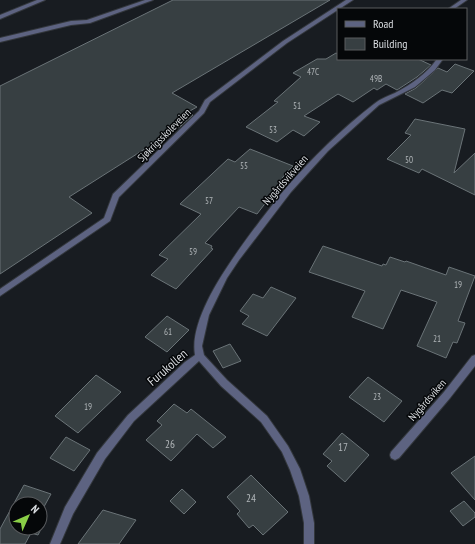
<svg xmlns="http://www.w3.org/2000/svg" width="475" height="544" font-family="'PT Sans Narrow',sans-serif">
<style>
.building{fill:#373f42;stroke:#6a7377}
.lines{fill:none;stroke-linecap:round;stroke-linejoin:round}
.lane-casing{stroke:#33373c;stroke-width:2}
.street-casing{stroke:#33373c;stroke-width:2}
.lane{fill:#5d6381;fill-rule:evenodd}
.street{fill:#5d6381;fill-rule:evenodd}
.labels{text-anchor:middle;stroke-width:3;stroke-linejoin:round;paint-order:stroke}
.number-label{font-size:9px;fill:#b0b5b8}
.street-label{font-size:11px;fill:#d9dce0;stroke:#050709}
.near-number-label{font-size:11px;fill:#b0b5b8}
.near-street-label{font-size:13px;fill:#d9dce0;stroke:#050709}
</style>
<rect width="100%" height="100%" fill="#181c21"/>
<g class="building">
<path d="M173,0H330L172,93L197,107L188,112L193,115L181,126L69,197L92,213L0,274V86Z"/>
<path d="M336,53L338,54V59H418L431,65L417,77L397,90L386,84L377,90L374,88L353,102L338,94L304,116L320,122L304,136L293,130L277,142L246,127L278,102L274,101L301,77L293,73L317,59H326Z"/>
<path d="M455,64L474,71L452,93L442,90L423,103L405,94L416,88L438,68L447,72Z"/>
<path d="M415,119L465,129L454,173L475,153V195L422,169L419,173L387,159L411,135L405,133Z"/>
<path d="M250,149L293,166L282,178L284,179L257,214L239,207L205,243L212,246L211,248L213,249L176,289L151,275L168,259L159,255L201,214L180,204L228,159L235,162Z"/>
<path d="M323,246L382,266L383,264L386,265L390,257L405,262L406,261L446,275L449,267L475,276L458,321L465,323L457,343L453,342L446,358L417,346L437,302L401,290L383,329L352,317L365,291L309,272Z"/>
<path d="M271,287L296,298L267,336L242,324L249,316L240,311L253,294L263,298Z"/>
<path d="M167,316L189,330L167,352L145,337Z"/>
<path d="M230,344L241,361L223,368L213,351Z"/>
<path d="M96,375L121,392L78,433L55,416Z"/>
<path d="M368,377L402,401L384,422L349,397Z"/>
<path d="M174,404L187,413L191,409L226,437L213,448L197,434L171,461L146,440L162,425L157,421Z"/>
<path d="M342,433L369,455L345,482L327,466L332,461L323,454Z"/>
<path d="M66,437L90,450L74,471L50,458Z"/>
<path d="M475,456V500L451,473Z"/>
<path d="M251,475L288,512L263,535L253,525L249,528L237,514L240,511L227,497Z"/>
<path d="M24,485L51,494L40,514V504H16V528H40V517L46,519L38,535L31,533L25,544H0V529Z"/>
<path d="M182,489L196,502L184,514L170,501Z"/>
<path d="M464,501L475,513V517L463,526L450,511Z"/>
<path d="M103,510L136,520L119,544H78Z"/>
</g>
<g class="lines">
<g class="lane-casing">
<path id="lane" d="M346,0H353L287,43L210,102L204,113L119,197L110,221L0,296V289L104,218L113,194L199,111L205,100L283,41Z"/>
</g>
<g class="street-casing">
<g id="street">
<path d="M37,0H45L0,19V15Z"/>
<path d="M145,0H153L90,23L71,25L0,42V38L71,21L87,20Z"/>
<path d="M461,0H467L454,9H448Z"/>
<path d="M437,59H443L435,70L415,87L379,105L328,151L291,192L239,260L227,278L209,315L202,346L204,355L227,380L267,416L288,446L300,469L309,496L314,523V544H304V523L299,496L290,470L282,452L261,422L221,386L199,361L134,421L105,459L73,514L60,544H50L65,507L97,453L128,415L185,362L195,355C188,315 237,252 260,221C269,210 277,198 286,188C311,159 344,127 374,104C380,99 388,96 395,93C412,84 426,74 437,59Z"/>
<path d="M475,355V366L450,398L399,458L395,460L391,458L390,455L391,452L444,392L472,356Z"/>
</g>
</g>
<use href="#lane" class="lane"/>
<use href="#street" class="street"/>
</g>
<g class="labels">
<g class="number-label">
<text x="313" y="75">47C</text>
<text x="376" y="82">49B</text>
<text x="297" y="109">51</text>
<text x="273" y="133">53</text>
<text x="409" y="163">50</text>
<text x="244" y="169">55</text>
<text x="209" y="204">57</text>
<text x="193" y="255">59</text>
<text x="458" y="288">19</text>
<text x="168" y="335">61</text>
<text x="437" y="342">21</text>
<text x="377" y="400">23</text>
<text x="88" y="410">19</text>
</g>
<g class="street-label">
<text transform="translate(164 135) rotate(-45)" y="4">Sjøkrigsskoleveien</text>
<text transform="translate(285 180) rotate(-49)" y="4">Nygårdsvikveien</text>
<text transform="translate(427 400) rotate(-49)" y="4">Nygårdsviken</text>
</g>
<g class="near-number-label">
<text x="170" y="448">26</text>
<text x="343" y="451">17</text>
<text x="251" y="502">24</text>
</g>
<g class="near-street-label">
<text transform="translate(167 367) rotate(-41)" y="5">Furukollen</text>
</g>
</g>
<rect x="337" y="8" width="130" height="52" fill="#050709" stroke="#5a5c5f"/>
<rect x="345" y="21" width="20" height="6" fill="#5d6381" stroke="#5a5c5f"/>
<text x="373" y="28" font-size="12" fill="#d9dce0">Road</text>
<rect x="345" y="38" width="20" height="12" fill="#373f42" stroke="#5a5c5f"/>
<text x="373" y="48" font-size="12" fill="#d9dce0">Building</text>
<g transform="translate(28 516) rotate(45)"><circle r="19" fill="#050709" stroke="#5a5c5f"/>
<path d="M0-3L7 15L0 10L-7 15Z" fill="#8ace47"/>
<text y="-6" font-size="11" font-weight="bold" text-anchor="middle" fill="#d9dce0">N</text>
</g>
</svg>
